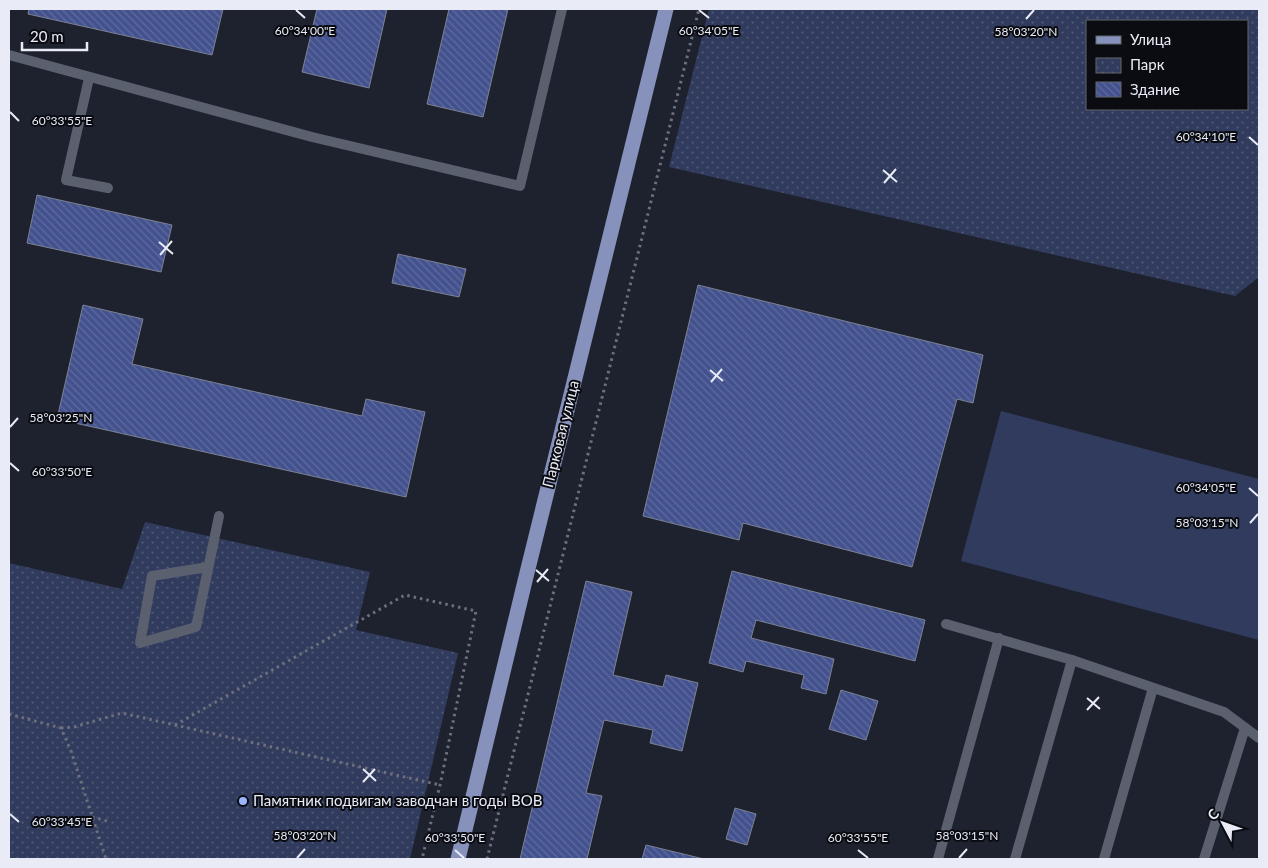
<svg xmlns="http://www.w3.org/2000/svg" width="1268" height="868" font-family="Lato,sans-serif">
<style>
.green{fill:#313b5d}
.park{fill:url(#park-dots);fill-rule:evenodd}
.building{fill:url(#building-back-hatch);stroke:#7d8292}
.lines{fill:none;stroke-linecap:round;stroke-linejoin:round}
.path{stroke:#6d707c;stroke-width:3;stroke-dasharray:2.5 4;stroke-linecap:butt}
.lane{stroke:#5b606f;stroke-width:10}
.primary{stroke:#8692bb;stroke-width:15}
.ticks{fill:none;stroke:#e9ecf6;stroke-width:2}
.poi-dot{fill:#9eb3fd;stroke:#0a0c12;stroke-width:2}
.labels{text-anchor:middle;stroke-width:4;stroke-linejoin:round;paint-order:stroke}
.street-label{font-size:15px;fill:#e9ecf6;stroke:#0a0c12}
.poi-label{font-size:15px;fill:#e9ecf6;stroke:#0a0c12;text-anchor:start}
.ticks-label{font-size:12px;text-anchor:middle;fill:#e9ecf6;stroke:#0a0c12;stroke-width:4;stroke-linejoin:round;paint-order:stroke}
</style>
<defs>
<pattern id="park-dots" width="8" height="8" patternUnits="userSpaceOnUse" patternTransform="scale(1.25)"><rect width="8" height="8" fill="#313b5d"/><path d="M2 2h.1M6 6h.1" fill="none" stroke="#4f5875" stroke-width="1.8" stroke-linecap="round"/></pattern>
<pattern id="building-back-hatch" width="6" height="6" patternUnits="userSpaceOnUse" patternTransform="scale(1.25)"><rect width="6" height="6" fill="#43528e"/><path d="M-1 5l2 2M0 0l6 6M5-1l2 2" fill="none" stroke="#5e6b9e"/></pattern>
</defs>
<rect width="100%" height="100%" fill="#1e222f"/>
<path class="green" d="M1001,411L1259,479V640L961,561Z"/>
<g class="park">
<path d="M709,9H1259V277L1235,296L669,167ZM1087,21H1247V109H1087Z"/>
<path d="M145,522L370,572L356,630L458,653L410,859H9V563L122,589Z"/>
</g>
<g class="building">
<path d="M29,9H223L212,55L28,14Z"/>
<path d="M317,9H387L369,88L302,72Z"/>
<path d="M449,9H508L483,117L427,104Z"/>
<path d="M37,195L172,225L161,272L27,243Z"/>
<path d="M398,254L466,269L459,297L392,283Z"/>
<path d="M698,285L983,355L973,403L957,399L912,567L743,523L739,540L643,516Z"/>
<path d="M83,305L143,319L132,364L362,416L366,399L425,412L406,497L57,419Z"/>
<path d="M732,571L925,620L915,661L756,620L751,638L834,659L826,694L801,688L804,675L746,661L743,672L709,663Z"/>
<path d="M586,581L632,592L613,675L663,687L666,675L698,683L682,751L650,743L653,730L604,720L586,793L602,796L587,859H520Z"/>
<path d="M841,690L878,701L866,740L829,729Z"/>
<path d="M735,808L756,814L747,845L726,839Z"/>
<path d="M646,845L704,859H642Z"/>
</g>
<g class="lines">
<g class="path">
<path d="M9,714L61,728L71,751L106,859"/>
<path d="M175,725L405,595L476,611L440,785L422,859"/>
<path d="M61,728L74,727L122,713L440,785"/>
<path d="M92,817L107,821"/>
<path d="M487,859L699,9"/>
</g>
<g class="lane">
<path d="M9,55L312,137L520,186L562,9"/>
<path d="M89,78L66,180L108,188"/>
<path d="M208,567L152,576L140,643L196,627L219,516"/>
<path d="M946,624L1072,660L1224,712L1259,738"/>
<path d="M938,859L999,638"/>
<path d="M1015,859L1072,660"/>
<path d="M1104,859L1153,688"/>
<path d="M1204,859L1245,728"/>
</g>
<path class="primary" d="M458,859L524,585L666,9"/>
</g>
<path class="ticks" d="M296,10L305,18M699,10L709,18M1026,19L1034,10M10,112L19,121M1249,137L1258,145M883,170L897,182M884,183L896,169M159,242L173,254M160,255L172,241M710,370L723,381M711,382L722,369M10,427L18,418M10,463L19,471M1249,488L1258,496M1250,523L1258,514M536,570L549,581M537,582L548,569M1087,698L1100,709M1087,710L1099,697M363,769L376,781M363,782L375,769M10,814L19,822M455,850L464,858M858,850L868,858M297,858L305,849M959,858L967,849"/>
<circle class="poi-dot" cx="243" cy="801" r="5"/>
<g class="labels">
<g class="street-label">
<text transform="translate(561 434) rotate(-76)" y="5">Парковая улица</text>
</g>
<g class="poi-label">
<text x="253" y="806">Памятник подвигам заводчан в годы ВОВ</text>
</g>
</g>
<g class="ticks-label">
<text x="305" y="35">60°34'00"E</text>
<text x="709" y="35">60°34'05"E</text>
<text x="1026" y="36">58°03'20"N</text>
<text x="62" y="125">60°33'55"E</text>
<text x="1206" y="141">60°34'10"E</text>
<text x="61" y="422">58°03'25"N</text>
<text x="62" y="476">60°33'50"E</text>
<text x="1206" y="492">60°34'05"E</text>
<text x="1207" y="527">58°03'15"N</text>
<text x="62" y="826">60°33'45"E</text>
<text x="305" y="840">58°03'20"N</text>
<text x="967" y="840">58°03'15"N</text>
<text x="455" y="842">60°33'50"E</text>
<text x="858" y="842">60°33'55"E</text>
</g>
<rect width="1268" height="868" fill="none" stroke="#e9ecf6" stroke-width="20"/>
<rect x="1086" y="20" width="162" height="90" fill="#0a0c12" stroke="#63666d"/>
<rect x="1096" y="36" width="25" height="8" fill="#8692bb" stroke="#63666d"/>
<text x="1130" y="45" font-size="15" fill="#e9ecf6">Улица</text>
<rect x="1096" y="58" width="25" height="15" fill="url(#park-dots)" stroke="#63666d"/>
<text x="1130" y="70" font-size="15" fill="#e9ecf6">Парк</text>
<rect x="1096" y="82" width="25" height="15" fill="url(#building-back-hatch)" stroke="#63666d"/>
<text x="1130" y="95" font-size="15" fill="#e9ecf6">Здание</text>
<g transform="translate(1223 823) rotate(311)" stroke="#0a0c12" stroke-width="4" paint-order="stroke">
<path d="M0-4L9 19L0 12L-9 19Z" fill="#e9ecf6"/>
<text y="-8" font-size="14" font-weight="bold" text-anchor="middle" fill="#e9ecf6">С</text>
</g>
<path d="M22 42v8h65v-8" fill="none" stroke="#e9ecf6" stroke-width="2.5"/>
<text x="30" y="42" font-size="15" fill="#e9ecf6" stroke="#0a0c12" stroke-width="4" paint-order="stroke">20 m</text>
</svg>
